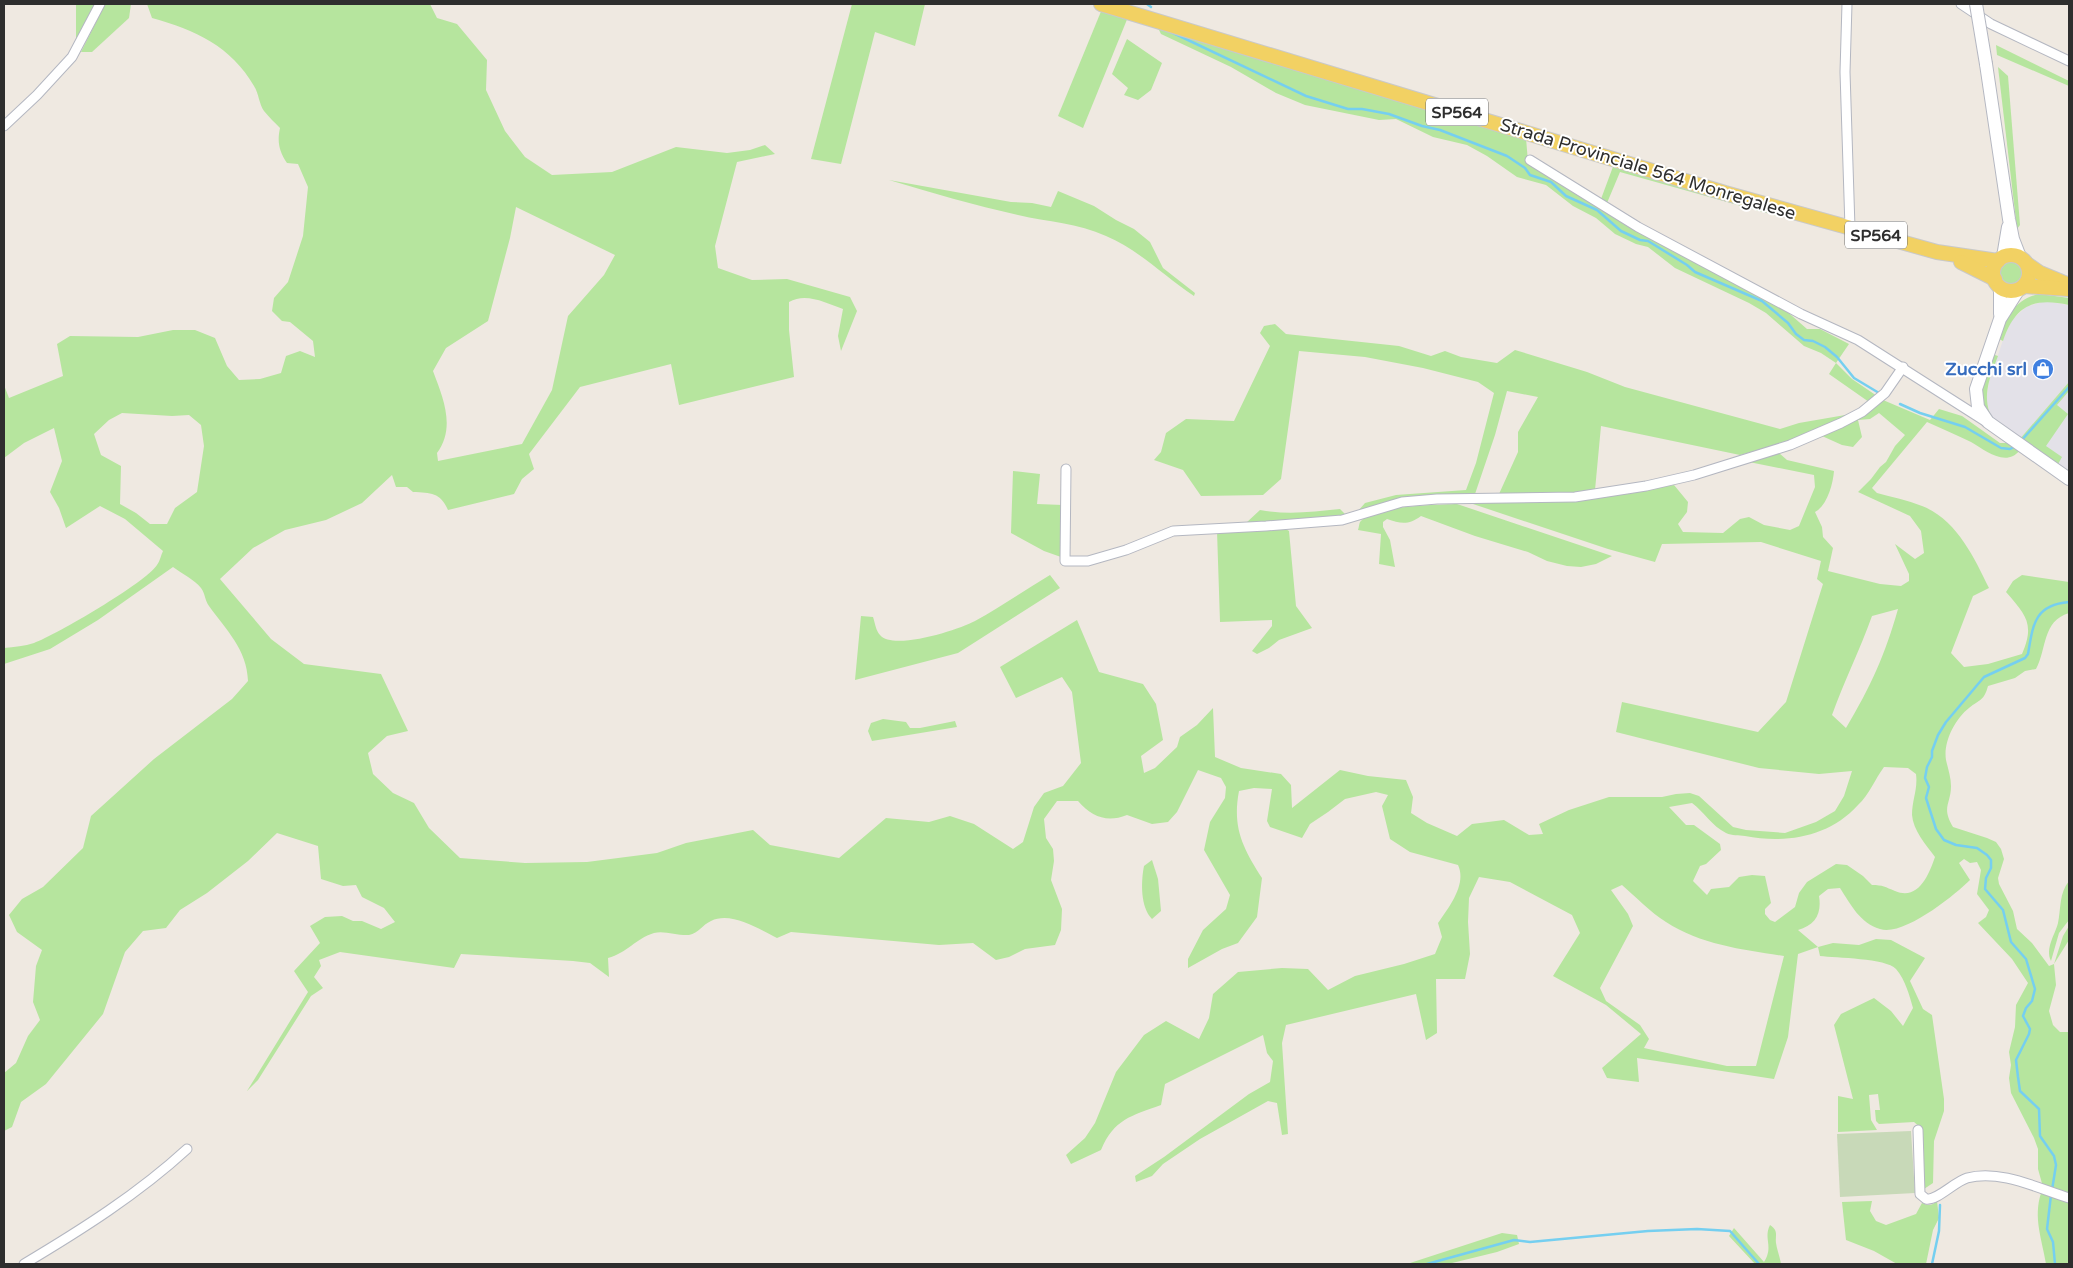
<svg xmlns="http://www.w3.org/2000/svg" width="2073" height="1268" font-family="'Varela Round',sans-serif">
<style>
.industrial{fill:#e3e1e8}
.green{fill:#b6e59e;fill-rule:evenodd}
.cemetery{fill:#c8d9b8}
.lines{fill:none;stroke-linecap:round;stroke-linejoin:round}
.stream{stroke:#75cff0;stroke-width:2.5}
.street-casing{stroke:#b4b7c1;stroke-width:11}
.secondary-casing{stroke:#b4b7c1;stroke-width:14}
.primary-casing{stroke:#c9c9c9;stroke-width:16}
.street{stroke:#fff;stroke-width:9}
.secondary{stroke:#fff;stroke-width:12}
.primary{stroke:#f2d163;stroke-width:14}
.secondary-bridge-casing{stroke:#b4b7c1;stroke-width:14;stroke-linecap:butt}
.secondary-bridge{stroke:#fff;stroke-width:12}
.labels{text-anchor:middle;stroke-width:4;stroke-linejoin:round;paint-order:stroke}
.shield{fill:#fff;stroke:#6d6d6d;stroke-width:1}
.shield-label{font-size:16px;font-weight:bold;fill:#2e2e2e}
.street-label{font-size:18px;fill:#2e2e2e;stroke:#fff}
.shop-label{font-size:18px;font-weight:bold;fill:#366cbe;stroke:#fff;text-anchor:end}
</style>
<rect width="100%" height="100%" fill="#efe9e1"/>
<path class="industrial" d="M2045,301L2069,305V475L2003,428L1991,416L1986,400L1989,382L2005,334L2012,320L2026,307Z"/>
<g class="green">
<path d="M76,4H97L76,45Z"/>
<path d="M105,4H131L129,18L92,52H81Z"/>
<path d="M147,4H430L437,18L457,24L487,60L486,90L505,131L525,157L552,175L612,172L676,147L727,153L750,150L765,145L775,154L737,162L715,246L718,268L752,280L787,279L850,297L857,311L841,351L838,336L843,309C826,303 806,292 789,302V330L794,377L679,405L671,364L580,387L529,454L534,469L522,479L514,494L448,510C440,492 431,493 413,492L407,487H396L392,475L362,503L326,520L285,530L253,548L220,579L271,639L304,664L381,674L408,731L387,736L368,753L373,774L393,793L414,803L429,828L460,858L525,863L587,862L657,853L686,843L753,830L770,845L839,858L886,818L929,822L950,816L974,824L1013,849L1023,842L1034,807L1044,793L1063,786L1081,763L1072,692L1062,677L1016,698L1000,667L1077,620L1099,672L1143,684L1156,704L1163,740L1141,756L1144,773L1155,768L1177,747L1180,737L1197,725L1213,708L1215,757L1241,768L1281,774L1291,785L1292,808L1340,770L1368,776L1406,780L1413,797L1411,813L1427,823L1457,836L1472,824L1504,820L1529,835L1543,834L1539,824L1569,810L1609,797H1662L1676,794L1690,793L1699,796L1733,827L1746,830L1785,833L1816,822L1835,811L1844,796L1852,771L1819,774L1759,768L1616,732L1622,702L1758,732L1786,702L1823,584L1817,579L1821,561L1761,542L1662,544L1655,562L1608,549L1470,503L1580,501L1674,485L1688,502L1687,512L1678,524L1683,532L1723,533L1740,519L1749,517L1764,525L1790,530L1799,526L1815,487L1814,475L1749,462L1779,453L1787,460L1834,471C1833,484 1827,506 1815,512L1822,527L1823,537L1833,548L1828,571L1880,584L1901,586L1909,581V574L1895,544L1915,559L1924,553L1921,531L1910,516L1858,492L1871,479L1880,467L1886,462L1895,446L1905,435L1879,413L1870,419L1858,420L1862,437L1853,447L1842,445L1822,436L1854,421L1883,400L1930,420L1939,409L1962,416L2000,443H2008L2020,450C2006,468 1985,450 1971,442C1957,435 1942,429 1927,422L1872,488L1877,493C1892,497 1907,500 1922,506C1956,519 1974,557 1989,588L1973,596L1951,653L1964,667L1988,664L2022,654C2035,624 2026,615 2006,592L2013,581L2022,575L2069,582V613C2042,621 2047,649 2036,669L2025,671L2015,678L1988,686C1984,701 1980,699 1969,708C1955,719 1943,742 1946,760C1948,769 1951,777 1951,786C1951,804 1941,807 1953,827L1987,838L1996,842L2001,849L2004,859L1998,878L1999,884L2013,911L2017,929L2032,943L2049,966L2054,964L2063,936L2069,926V940L2054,964L2056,985L2049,1011L2053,1025L2060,1032H2069V1196L2043,1187L2038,1169V1149L2034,1138L2011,1093L2009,1078L2011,1065L2009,1052L2015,1027L2016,1005L2028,983L2012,959L1978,923L1986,917L1989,910L1977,894L1981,870L1977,862L1970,863L1964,859L1959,863L1970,880C1955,895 1903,937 1880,929C1860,923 1851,905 1840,888L1828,889L1819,896C1822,914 1815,925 1798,930L1818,947L1833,943L1859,945L1876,939L1891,940L1925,958L1910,981L1923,1009L1932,1015L1944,1099V1111L1934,1141L1933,1183L1924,1189L1921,1128L1914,1122L1879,1124L1876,1121L1875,1110H1880L1878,1094L1869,1095L1871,1120L1877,1130L1838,1132V1096L1853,1099L1834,1025L1841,1014L1874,998L1891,1011L1903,1026L1913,1008C1909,995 1906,981 1896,969C1886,958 1836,958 1820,956L1818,947L1798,954L1788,1037L1774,1079L1637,1058L1639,1082L1607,1078L1602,1068L1641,1034L1606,1005L1553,976L1580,933L1572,915L1510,882L1479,877L1469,898L1468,922L1470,954L1465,979H1436L1437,1033L1426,1040L1416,994L1286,1025L1282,1043L1288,1134L1282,1135L1277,1103L1268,1101L1200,1139L1163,1164L1152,1176L1136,1182L1135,1176L1164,1157L1249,1094L1270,1082L1273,1061L1267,1053L1263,1035L1165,1084L1161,1105C1131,1116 1114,1119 1101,1150L1071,1164L1066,1155L1085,1138L1095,1123L1116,1072L1144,1035L1166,1021L1199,1039L1209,1018L1213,994L1238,972L1282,968L1308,969L1328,990L1355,976L1404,964L1435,954L1442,937L1438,923C1449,907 1467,884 1458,865L1410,852L1390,839L1382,806L1388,795L1376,792L1345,799L1328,812L1310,824L1302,838L1270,827L1267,821L1272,789L1254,788L1239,791C1232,828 1243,848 1262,878L1257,917L1238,943L1222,949L1188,968V959L1203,930L1226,909L1230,895L1204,850L1210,822L1225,798L1226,787L1221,778L1198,770L1177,812L1168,822L1152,824L1127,815C1107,823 1092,817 1078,801H1057L1044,819L1046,838L1053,849L1054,861L1051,880L1062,909L1061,930L1055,945L1025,949L1009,957L996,960L973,943L939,945L791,932L777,938C759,929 731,911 711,921C702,925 699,933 689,935C678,936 664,930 654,933C635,939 627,953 608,958L609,977L590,963L573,961L461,954L454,968L340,952L319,960L321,966L314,977L323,988L311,996L258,1080L247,1091L308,992L294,971L320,943L310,926L325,917L342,916L353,921H362L381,929L395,922L384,908L362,897L356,885L343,886L321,879L318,846L277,833L248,861L207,893L180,910L166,928L143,931L125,952L103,1014L46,1084L21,1102L12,1127L4,1131V1073L16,1063L28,1036L40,1020L33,1002L36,966L42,950L17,932L9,915L22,899L43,887L83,848L91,816L154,759L232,699L248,681C247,649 226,630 209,606C205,601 205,593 201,588C195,580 181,573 173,567L98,620L50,649L4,664V648C14,647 25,646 34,643C56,635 145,583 157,565C160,561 161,555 163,551L125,519L100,506L66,528L59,508L50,492L62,461L54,428L24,443L4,458V385L9,398L63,376L57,344L70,336L138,337L173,330H195L215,338L227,366L239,380L260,379L281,373L286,356L300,351L315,357L313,341L290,322L282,321L272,311L274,298L288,282L303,236L308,187L298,164L287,163C279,151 277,142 280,128C275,123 269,117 264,111C259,104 259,94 254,86C231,46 195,30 152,18ZM516,207L615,255L604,275L568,316L552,390L522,444L438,461L437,453C456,427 443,398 433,371L446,348L488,321L510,238ZM122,413L172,416L189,415L201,425L204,446L197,492L175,508L167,524H150L136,513L120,504L121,466L101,455L94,434L109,420ZM1898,609C1885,655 1871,686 1846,728L1832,715C1844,681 1860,650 1872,616ZM1884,767L1908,768L1916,774C1918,789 1912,800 1912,815C1913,830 1926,845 1935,857C1929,874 1919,901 1895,891C1885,887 1883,885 1872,885L1863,876L1847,865L1836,864L1807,882L1799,893L1795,907L1775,922L1770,920L1765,914V909L1771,903L1765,876L1752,875L1739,877L1729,887L1711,889L1707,895L1693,881L1700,866L1706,864L1721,850L1720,844L1694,825H1686L1669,807L1692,803C1704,812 1712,826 1726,833C1732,836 1739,835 1745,836C1786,844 1829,837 1858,805C1869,795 1875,779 1884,767ZM1622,885C1636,897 1650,912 1666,922C1701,945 1745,950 1784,956L1756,1066H1727L1644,1048L1649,1039L1640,1025L1606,1001L1600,988L1633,926L1628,914L1611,890Z"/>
<path d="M852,4H925L915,46L875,32L841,164L811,159Z"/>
<path d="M1102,9L1128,17L1083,128L1058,116Z"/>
<path d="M1157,26L1526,138L1528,162L1783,308L1807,329H1820L1849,344L1836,363L1852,379L1877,396L1869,402L1829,374L1836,363L1821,353L1804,346L1766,313L1749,303L1675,268L1648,247L1636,244L1615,234L1596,218L1573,206L1546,185L1517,177L1487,156L1467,145L1433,137L1396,119L1379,120L1305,105L1276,93L1231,67L1161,34Z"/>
<path d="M1127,39L1162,63L1151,90L1138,100L1124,95L1128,88L1112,74Z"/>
<path d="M1996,45L2069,81V86L1997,55Z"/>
<path d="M1998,67L2008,76L2020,225L2017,229Z"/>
<path d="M1614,164L1777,212V216L1620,172L1607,203L1601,199Z"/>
<path d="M889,180L1011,202L1032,203L1051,207L1058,191L1094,206L1116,220L1134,229L1150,242L1163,268L1195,293L1194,296C1164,276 1139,250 1106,236C1078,223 1048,222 1018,215C974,205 932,193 889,180Z"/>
<circle cx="2011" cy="273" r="12"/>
<path d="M2040,294L2069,298V305C2034,297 2015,305 2003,341L1997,338C2005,318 2017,297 2040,294Z"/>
<path d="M1275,324L1286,334L1399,346L1431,356L1445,351L1461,357L1497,363L1515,350L1587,372L1625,387L1780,429L1799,423L1851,414L1828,426L1775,446L1740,455L1601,426L1595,490L1571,493L1499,494L1518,452V432L1538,397L1507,391L1495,435L1475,494C1434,495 1397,497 1358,511L1365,503L1396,495L1466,490L1476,463L1494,393L1478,382L1423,368L1365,357L1299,351L1281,479L1263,495L1201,496L1183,470L1154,460L1161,452L1166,433L1186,419L1234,421L1270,346L1260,333L1264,326Z"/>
<path d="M1992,354L1998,356C1990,377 1982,395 1991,416L1983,407L1981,391Z"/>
<path d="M2069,382V391L2057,405L2068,414L2046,446L2062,457L2057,466L2019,440Z"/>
<path d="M1013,471L1040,474L1037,504L1063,505L1061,557L1044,551L1011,533Z"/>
<path d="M1457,504L1612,556L1596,564L1581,567L1567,566L1547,561L1528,552L1475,536L1421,516C1409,525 1401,524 1387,519L1383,522V527L1390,540L1395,567L1379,564L1381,534L1358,530C1359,527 1359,524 1360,522C1372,505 1438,505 1457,504Z"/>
<path d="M1340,509L1346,515L1310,519L1246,523L1260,510C1287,515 1312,512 1340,509Z"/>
<path d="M1284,528L1289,531L1296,606L1312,628L1279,640L1269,648L1257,654L1252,651L1272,626V620L1220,622L1217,531Z"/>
<path d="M1050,575L1060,588L958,653L855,680L861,616L873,617C875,623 876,631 880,635C893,651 958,630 975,621C1000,607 1025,590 1050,575Z"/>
<path d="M883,719L906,722L910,728H920L955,721L957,727L872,741L868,731L871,723Z"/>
<path d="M1152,860L1158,879L1161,911L1152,919C1140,907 1141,881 1144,866Z"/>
<path d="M2069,881V920L2059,933L2051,961C2045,948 2055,935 2058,923C2061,909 2059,893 2069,881Z"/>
<path d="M2041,1193L2069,1201V1264H2046C2042,1239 2033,1218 2041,1193Z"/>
<path d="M1872,1201L1870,1211L1876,1221L1886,1225L1916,1214L1922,1203C1928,1206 1932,1206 1937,1201L1939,1218L1933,1230L1926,1264H1897L1874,1251L1846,1240L1842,1202Z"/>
<path d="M1770,1225C1779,1231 1775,1235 1776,1243C1777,1250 1780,1257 1781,1264H1755L1729,1236L1734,1228L1764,1262C1774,1246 1763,1239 1770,1225Z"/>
<path d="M1502,1233L1517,1235L1519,1244L1497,1252L1448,1264H1407Z"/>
</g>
<path class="cemetery" d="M1911,1131L1915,1193L1840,1197L1837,1134Z"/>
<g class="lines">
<g class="stream">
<path d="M1147,4L1151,7"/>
<path d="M1171,32L1306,96L1348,109H1362L1389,114L1422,126L1440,130L1507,156L1525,168L1530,175L1551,182L1566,196L1597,210L1621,231L1640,240L1648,241L1687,265L1695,272L1762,301L1788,323L1796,334L1804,340L1813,341L1825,347L1837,357L1854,378L1879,393"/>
<path d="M1900,404L1920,413L1965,427L2001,448L2010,449L2016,446"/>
<path d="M2021,441L2069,387"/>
<path d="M2052,1190L2056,1165L2054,1156L2040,1136L2039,1109L2020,1091L2018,1077L2016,1060L2029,1034L2030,1029L2023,1016L2026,1008L2032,1001L2035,989L2026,959L2011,942L2003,910L1985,889L1986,878L1991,868V860L1987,855L1977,848L1956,845L1944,840L1936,829L1926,798L1929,787L1925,778L1927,767L1932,757V751L1938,735L1946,722L1984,677L2025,658L2028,654C2033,625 2034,605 2069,602"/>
<path d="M2051,1195L2047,1229L2053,1242L2055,1264"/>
<path d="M1427,1264L1514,1240L1530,1242L1648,1231L1697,1229L1730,1231L1759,1264"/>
<path d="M1932,1264L1939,1231L1940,1205"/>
</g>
<g class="street-casing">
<g id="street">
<path d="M1847,4L1845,72L1850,228"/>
<path d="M1961,4L1991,24L2069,61"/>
<path d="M4,126L37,95L72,57L100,4"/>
<path d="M1530,160L1638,227L1801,314L1858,340L1985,421"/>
<path d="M1066,469L1065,561H1088L1126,550L1173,531L1266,526L1342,520L1402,502L1437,499L1575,497L1646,486L1694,475L1790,445L1841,423L1862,412L1885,393L1903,367"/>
<path d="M1918,1130L1920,1194L1926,1199C1937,1201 1954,1182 1967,1178C2000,1169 2037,1188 2069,1198"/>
<path d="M24,1264C81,1230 138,1194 187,1149"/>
</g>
</g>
<g class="secondary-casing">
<g id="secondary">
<path d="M1986,64L2009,219L2013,239L2020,257"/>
<path d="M2003,257L2008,227"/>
<path d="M2000,287V314"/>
<path d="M2019,289L2000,319L1976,389L1978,407L1988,422L2069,479"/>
</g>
</g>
<g class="primary-casing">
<g id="primary">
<path d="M1101,4L1725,193L1937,252L1998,261"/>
<circle cx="2011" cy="273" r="18"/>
<path d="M1961,262L1995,279"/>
<path d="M2027,264L2040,273L2069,285"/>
<path d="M2024,286L2068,289"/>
</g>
</g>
<use href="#street" class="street"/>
<use href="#secondary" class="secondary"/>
<use href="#primary" class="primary"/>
<g class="secondary-bridge-casing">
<path id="secondary-bridge" d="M1976,4L1986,64"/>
</g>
<use href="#secondary-bridge" class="secondary-bridge"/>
</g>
<defs>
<g id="shop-disc" transform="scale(1.125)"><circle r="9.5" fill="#3f7fe0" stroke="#fff"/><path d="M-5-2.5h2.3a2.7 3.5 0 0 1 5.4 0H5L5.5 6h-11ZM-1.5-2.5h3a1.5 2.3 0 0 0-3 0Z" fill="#fff"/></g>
</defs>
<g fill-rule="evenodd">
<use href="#shop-disc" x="2043" y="369"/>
</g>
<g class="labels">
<g class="shield">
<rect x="1426" y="98.5" width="62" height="27" rx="4"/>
<rect x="1845" y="221.5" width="62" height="27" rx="4"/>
</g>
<g class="shield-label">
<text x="1457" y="118">SP564</text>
<text x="1876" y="241">SP564</text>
</g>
<g class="street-label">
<text transform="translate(1648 169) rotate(17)" y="6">Strada Provinciale 564 Monregalese</text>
</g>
<g class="shop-label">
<text x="2027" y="375">Zucchi srl</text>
</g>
</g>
<rect width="2073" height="1268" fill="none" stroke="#2e2e2e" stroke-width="10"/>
</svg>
